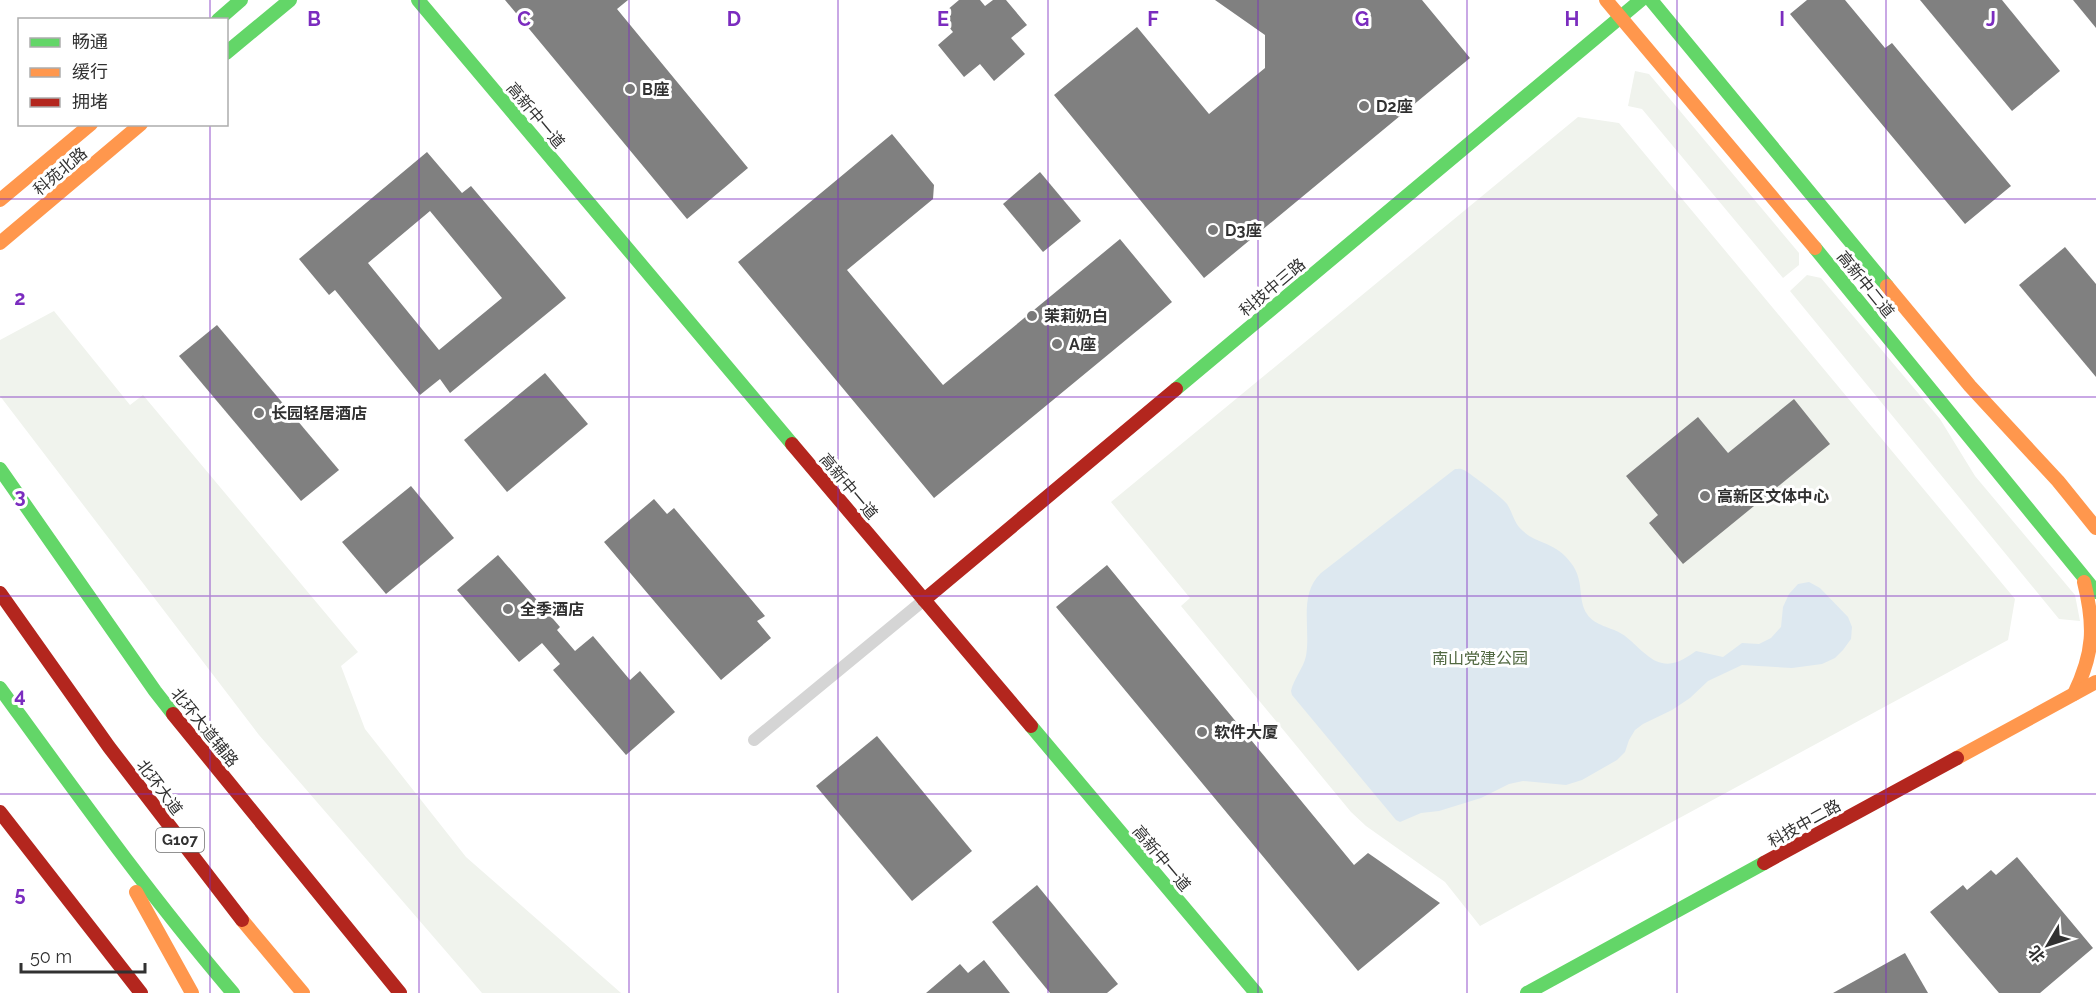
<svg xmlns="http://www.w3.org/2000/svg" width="2096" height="993" font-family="Raleway,'Noto Sans SC',sans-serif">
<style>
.green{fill:#f0f3ed}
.water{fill:#dde8f0}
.building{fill:#808080;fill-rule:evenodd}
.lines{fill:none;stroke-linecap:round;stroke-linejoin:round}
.street{stroke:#d5d5d5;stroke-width:12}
.fast{stroke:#63d668;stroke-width:14}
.slow{stroke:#ff974d;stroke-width:14}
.jam{stroke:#b3261e;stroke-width:14}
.grid{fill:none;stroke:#7b2cbf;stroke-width:1.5;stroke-opacity:0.55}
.poi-dot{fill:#797979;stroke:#fff;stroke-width:2}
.labels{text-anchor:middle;stroke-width:6;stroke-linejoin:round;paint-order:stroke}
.shield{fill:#fff;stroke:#6f6f6f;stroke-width:1.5}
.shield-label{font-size:15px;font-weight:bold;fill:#313131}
.poi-label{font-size:16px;font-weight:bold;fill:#313131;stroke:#fff;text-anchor:start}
.street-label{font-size:16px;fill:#313131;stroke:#fff}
.park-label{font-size:16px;fill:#526942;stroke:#fff}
.grid-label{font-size:20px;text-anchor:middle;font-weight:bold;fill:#7b2cbf;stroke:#fff;stroke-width:6;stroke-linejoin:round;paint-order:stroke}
</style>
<rect width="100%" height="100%" fill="#fff"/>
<g class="green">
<path d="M1635,71L1649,74L1799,253V265L1783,278L1642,109L1628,106Z"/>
<path d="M1578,117L1619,123L2015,599L2008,640L1480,926L1445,882L1366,826L1351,812L1181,606L1190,598L1111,502Z"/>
<path d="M1807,275L1821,278L1940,419L1975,476L2075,595L2080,621L2059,619L1790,291Z"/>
<path d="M54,311L130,405L143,395L358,652L341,666L365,729L466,857L621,993H482L259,735L0,396V340Z"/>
</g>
<path class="water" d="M1455,469C1459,469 1460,468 1464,470C1471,474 1503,498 1507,504C1513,513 1514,524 1523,531C1538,545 1555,541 1571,563C1585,581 1577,599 1587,614C1595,626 1611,627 1622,634C1635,642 1647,660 1662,663C1675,666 1686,658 1696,651L1723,657L1742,643L1759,644L1771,638L1781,627L1783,607L1789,594L1798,584L1809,582L1820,588L1848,617L1852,627L1851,639L1843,650L1835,658L1822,664L1792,668L1742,665L1708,681L1690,698L1672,710L1643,724L1635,730L1629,740L1625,752L1617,760L1582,780L1566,785L1523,781L1509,784L1481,798L1439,811L1421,813L1400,822L1396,820L1292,695L1291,691C1294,678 1303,669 1306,656C1311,628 1298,595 1321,573Z"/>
<g class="building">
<path d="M505,0H628L617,9L748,168L687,219Z"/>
<path d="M959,0H980L985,6L993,0H1006L1027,25L1011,38L1025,54L994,81L980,64L964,77L938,45L953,32L940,16Z"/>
<path d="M1215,0H1422L1470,58L1204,278L1054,95L1137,27L1209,114L1265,68V35Z"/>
<path d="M1807,0H1845L1885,48L1892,43L2011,186L1965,224L1790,14Z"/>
<path d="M1920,0H2002L2060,71L2012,111Z"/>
<path d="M2073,0H2096V28Z"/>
<path d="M892,134L934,185L933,199L847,270L943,385L1120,239L1172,302L934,498L738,262Z"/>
<path d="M427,152L462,193L471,186L566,298L450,393L440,379L420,395L335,290L329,295L299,259ZM430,211L502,298L439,350L368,263Z"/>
<path d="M1040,172L1081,221L1043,252L1003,204Z"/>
<path d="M2065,247L2096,284V377L2019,285Z"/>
<path d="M217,325L339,470L301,501L179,356Z"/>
<path d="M545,373L588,424L507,492L464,440Z"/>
<path d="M1794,399L1830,444L1683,564L1649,523L1658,515L1626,476L1698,417L1728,453Z"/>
<path d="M411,486L454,538L386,594L342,542Z"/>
<path d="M654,499L667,514L674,508L765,616L757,621L771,638L721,680L604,542Z"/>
<path d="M498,555L560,627L557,630L575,651L593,636L630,680L640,671L675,712L626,755L553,670L560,664L542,643L519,662L457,590Z"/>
<path d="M1107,565L1354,865L1368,853L1440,903L1358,971L1056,607Z"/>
<path d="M877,736L972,851L912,901L816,786Z"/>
<path d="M2017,857L2093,948L2040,993H1999L1930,912L1963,885L1967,890L1991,870L1996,875Z"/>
<path d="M1037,885L1118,984L1107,993H1050L992,922Z"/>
<path d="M1905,953L1928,993H1833Z"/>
<path d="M984,960L1010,993H926L960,964L968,973Z"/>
</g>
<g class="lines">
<path class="street" d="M754,740L924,600"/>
<g class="fast">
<path d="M418,0L792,444"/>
<path d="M1651,0L1887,286"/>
<path d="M218,20L241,0"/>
<path d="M226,53L290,0"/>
<path d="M1815,248L2096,592"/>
<path d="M1176,389L1641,0"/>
<path d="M0,469L155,691L173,714"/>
<path d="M0,688C75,791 150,896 233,993"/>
<path d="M1031,726L1256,993"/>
<path d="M1527,993L1764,863"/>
</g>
<g class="slow">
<path d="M1606,0L1815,248"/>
<path d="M0,200L91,124"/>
<path d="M0,243L141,124"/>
<path d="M1887,286L1970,386L2058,481L2096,528"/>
<path d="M2074,694C2094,653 2095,626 2084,582"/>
<path d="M1957,758L2096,682"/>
<path d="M136,892L192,993"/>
<path d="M242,920L303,993"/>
</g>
<g class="jam">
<path d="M792,444L1031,726"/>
<path d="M0,593L109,747L242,920"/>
<path d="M924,600L1176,389"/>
<path d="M173,714L400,993"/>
<path d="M0,812L141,993"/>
<path d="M1764,863L1957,758"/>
</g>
</g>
<path class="grid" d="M210,0V20M419,0V993M629,0V993M838,0V993M1048,0V993M1258,0V993M1467,0V993M1677,0V993M1886,0V993M210,124V993M0,199H2096M0,397H2096M0,596H2096M0,794H2096"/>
<g class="poi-dot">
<circle cx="630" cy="89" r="6"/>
<circle cx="1364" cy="106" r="6"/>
<circle cx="1213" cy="230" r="6"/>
<circle cx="1032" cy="316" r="6"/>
<circle cx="1057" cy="344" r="6"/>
<circle cx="259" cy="413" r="6"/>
<circle cx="1705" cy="496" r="6"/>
<circle cx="508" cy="609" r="6"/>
<circle cx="1202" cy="732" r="6"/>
</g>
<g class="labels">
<rect class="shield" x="156" y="828" width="48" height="24" rx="4.5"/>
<g class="shield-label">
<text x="180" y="845">G107</text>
</g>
<g class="poi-label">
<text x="642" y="95">B座</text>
<text x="1376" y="112">D2座</text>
<text x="1225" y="236">D3座</text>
<text x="1044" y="322">茉莉奶白</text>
<text x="1069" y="350">A座</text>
<text x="271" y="419">长园轻居酒店</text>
<text x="1717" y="502">高新区文体中心</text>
<text x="520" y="615">全季酒店</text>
<text x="1214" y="738">软件大厦</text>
</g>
<g class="street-label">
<text transform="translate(536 115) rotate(50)" y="6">高新中一道</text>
<text transform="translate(60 171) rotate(-40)" y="6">科苑北路</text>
<text transform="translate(1866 284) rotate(51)" y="6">高新中二道</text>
<text transform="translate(1272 287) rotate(-40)" y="6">科技中三路</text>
<text transform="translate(849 486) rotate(50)" y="6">高新中一道</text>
<text transform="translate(205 727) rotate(51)" y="6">北环大道辅路</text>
<text transform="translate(160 787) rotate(53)" y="6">北环大道</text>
<text transform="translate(1804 823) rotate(-29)" y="6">科技中二路</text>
<text transform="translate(1162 858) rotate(50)" y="6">高新中一道</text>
</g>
<g class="park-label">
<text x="1480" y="664">南山党建公园</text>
</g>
</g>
<g class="grid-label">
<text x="314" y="26">B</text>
<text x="524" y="26">C</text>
<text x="734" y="26">D</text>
<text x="943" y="26">E</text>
<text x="1153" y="26">F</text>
<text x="1362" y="26">G</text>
<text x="1572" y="26">H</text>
<text x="1782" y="26">I</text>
<text x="1991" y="26">J</text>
<text x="20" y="305">2</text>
<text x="20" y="503">3</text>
<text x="20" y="702">4</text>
<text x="20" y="901">5</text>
</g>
<rect x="18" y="18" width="210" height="108" fill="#ffffff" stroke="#adadad" stroke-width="1.5"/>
<rect x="30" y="38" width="30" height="9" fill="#63d668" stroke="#adadad" stroke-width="1.5"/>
<text x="72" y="48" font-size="18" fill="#313131">畅通</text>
<rect x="30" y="68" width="30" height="9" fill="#ff974d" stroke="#adadad" stroke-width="1.5"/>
<text x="72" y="78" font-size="18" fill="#313131">缓行</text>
<rect x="30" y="98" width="30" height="9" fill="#b3261e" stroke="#adadad" stroke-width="1.5"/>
<text x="72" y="108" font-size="18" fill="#313131">拥堵</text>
<g transform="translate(2048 945) rotate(231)" stroke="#ffffff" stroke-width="4.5" paint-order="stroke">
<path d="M0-4.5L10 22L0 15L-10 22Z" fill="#313131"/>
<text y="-9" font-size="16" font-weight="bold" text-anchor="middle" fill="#313131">北</text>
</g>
<path d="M21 963v9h124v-9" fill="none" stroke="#313131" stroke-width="3"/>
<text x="30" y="963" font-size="18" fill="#313131" stroke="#ffffff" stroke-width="4.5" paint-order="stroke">50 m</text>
</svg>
